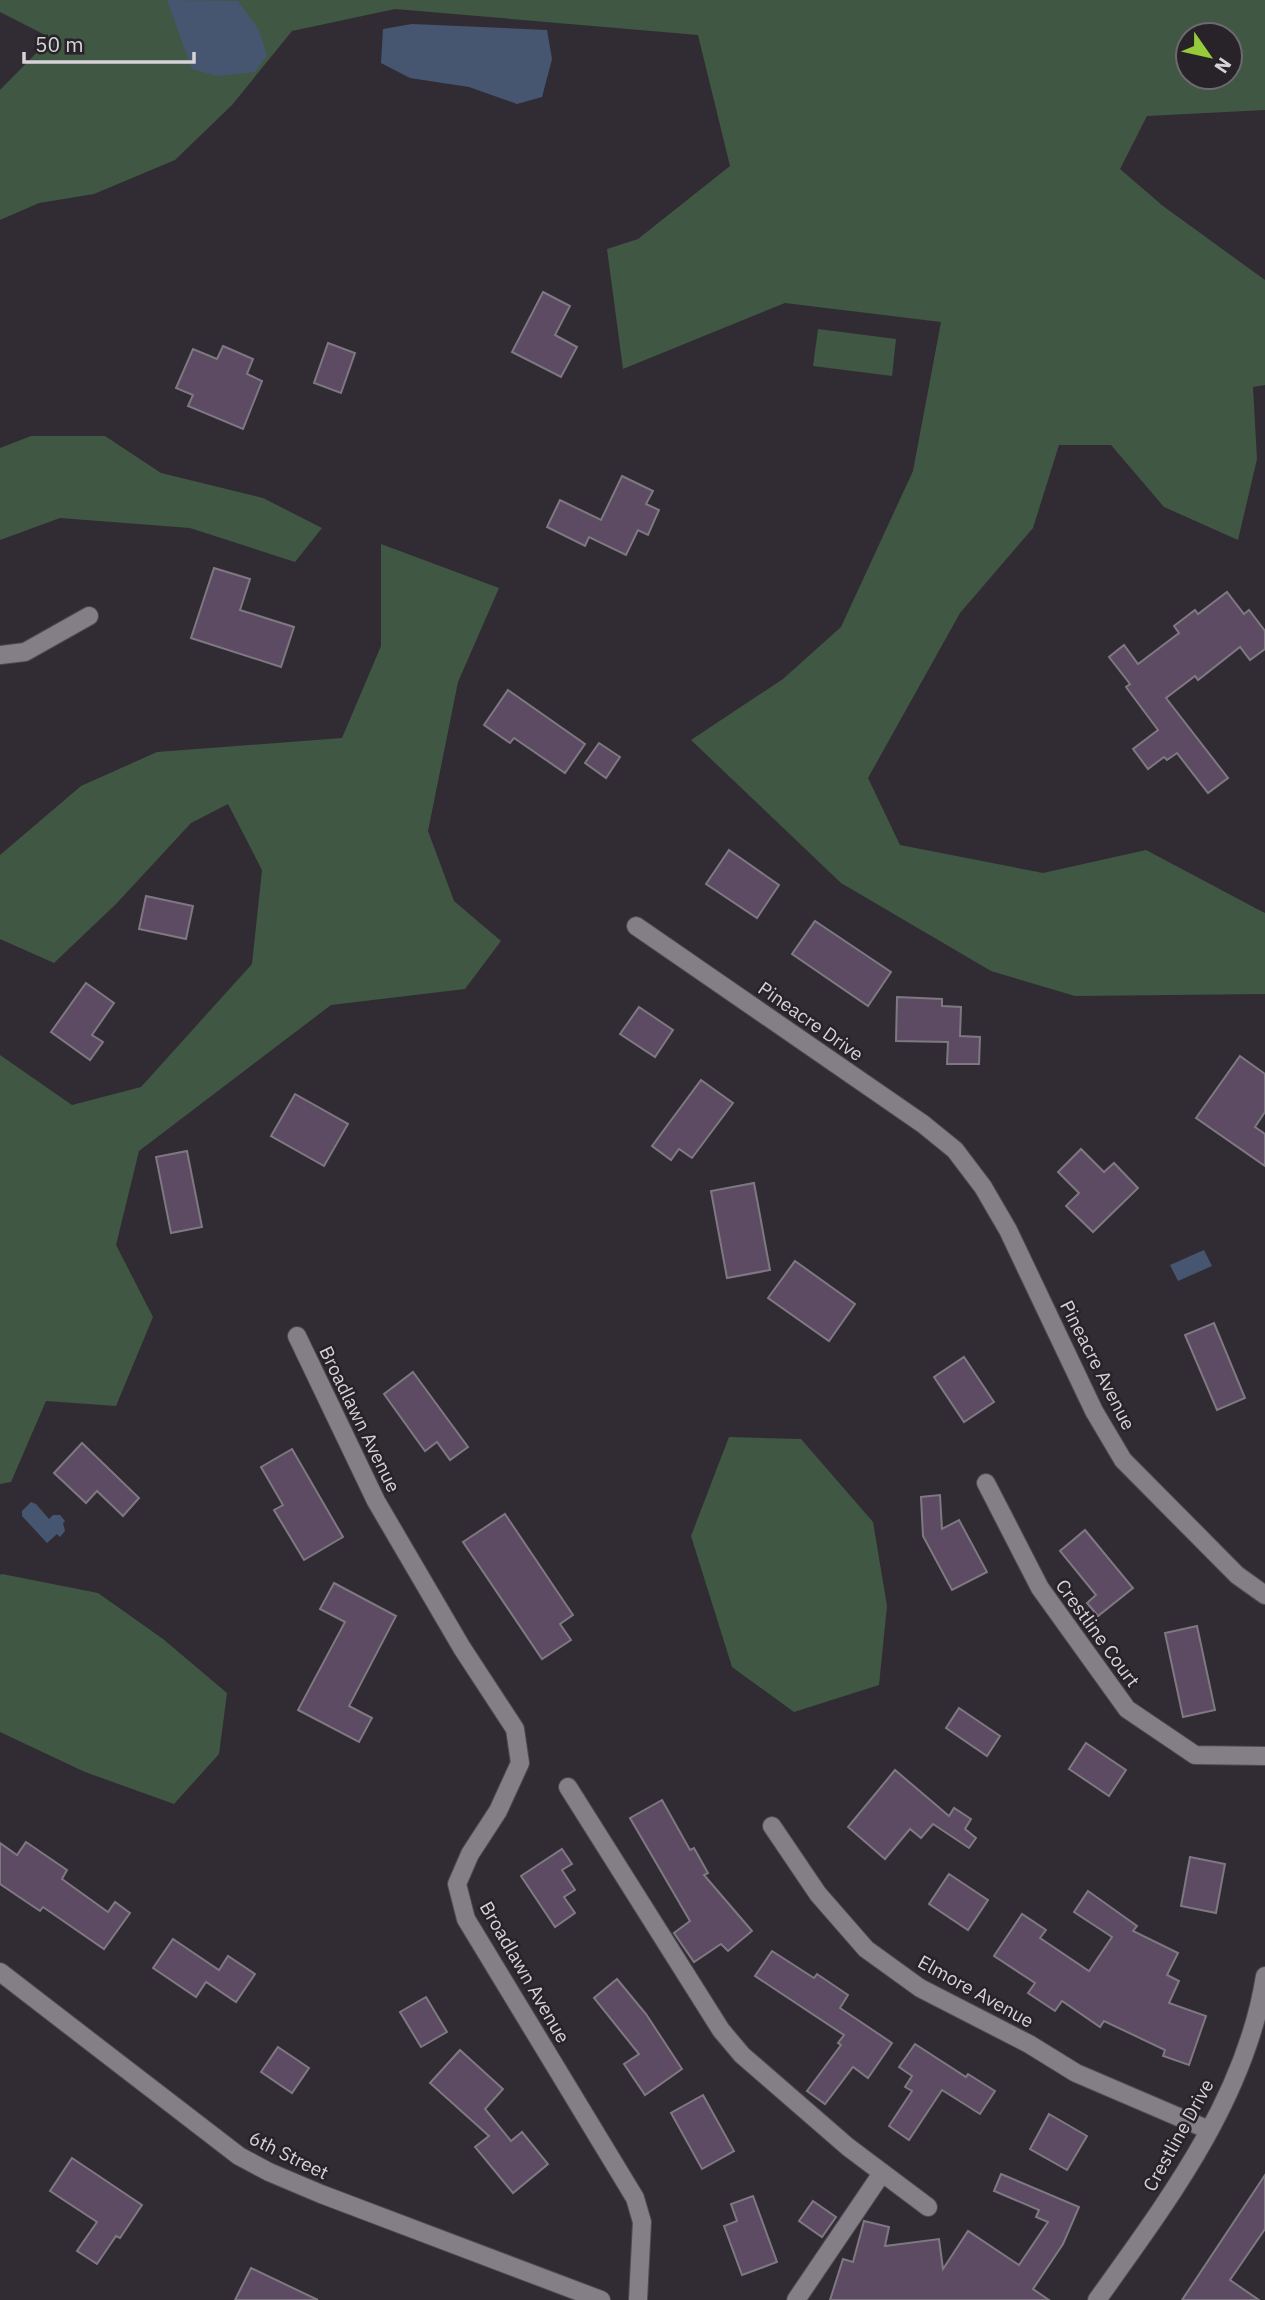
<svg xmlns="http://www.w3.org/2000/svg" width="1265" height="2300" font-family="'IBM Plex Sans',sans-serif">
<style>
.green{fill:#405743;fill-rule:evenodd}
.water{fill:#475670}
.building{fill:#5d4b64;stroke:#7e7980;stroke-width:2}
.lines{fill:none;stroke-linecap:round;stroke-linejoin:round}
.minor-casing{stroke:#4e4a4f;stroke-width:20}
.minor{stroke:#847e86;stroke-width:18}
.labels{text-anchor:middle;stroke-width:5;stroke-linejoin:round;paint-order:stroke}
.street-label{font-size:19px;fill:#d6d3d7;stroke:#272329}
</style>
<rect width="100%" height="100%" fill="#312c33"/>
<g class="green">
<path d="M0,0H1265V110L1147,116L1120,169L1163,206L1265,280V385L1253,387L1257,459L1238,540L1164,507L1111,445H1059L1033,528L960,613L868,778L900,845L1043,873L1146,850L1259,910L1265,913V994L1075,996L991,971L841,883L691,740L783,679L841,627L913,471L941,322L785,303L623,369L607,249L638,239L730,166L698,35L395,9L292,31L232,105L175,160L94,194L39,203L0,220V90L51,38L0,12ZM1188,35H1230V77H1188Z"/>
<path d="M818,329L896,339L892,376L813,366Z"/>
<path d="M31,436H105L161,473L263,498L322,528L295,562L190,528L60,518L0,540V448Z"/>
<path d="M381,544L499,588L458,682L428,831L454,901L501,941L465,989L331,1005L139,1151L116,1245L153,1317L116,1406L46,1401L11,1482L0,1484V1055L72,1105L141,1087L252,964L262,870L228,804L191,823L116,904L54,963L0,939V855L81,786L157,752L342,738L381,646Z"/>
<path d="M729,1437L801,1439L873,1522L887,1606L879,1685L794,1712L732,1667L691,1536Z"/>
<path d="M2,1574L98,1593L163,1639L227,1693L219,1754L174,1804L85,1772L0,1732V1575Z"/>
</g>
<g class="water">
<path d="M167,0L238,1L259,30L267,55L255,72L217,76L192,69Z"/>
<path d="M412,24L547,30L552,59L542,97L517,104L469,87L410,78L381,63L383,29Z"/>
<path d="M1204,1250L1212,1266L1178,1281L1170,1265Z"/>
<path d="M31,1502L36,1504L49,1519L53,1515H60L65,1521L63,1523L65,1531L60,1537L57,1534L47,1543L22,1516V1511Z"/>
</g>
<g class="building">
<path d="M543,292L570,306L555,335L577,347L561,377L512,352Z"/>
<path d="M328,343L355,353L341,393L314,383Z"/>
<path d="M223,346L253,359L247,374L262,381L243,429L188,406L193,395L176,388L193,349L217,359Z"/>
<path d="M622,476L653,491L646,504L659,510L648,535L638,530L626,555L589,537L585,546L547,527L560,500L601,520Z"/>
<path d="M214,568L250,579L240,610L294,627L281,667L191,638Z"/>
<path d="M1227,592L1244,614L1249,610L1265,631V649L1250,660L1240,647L1198,680L1195,676L1166,698L1228,778L1208,793L1177,753L1167,760L1164,757L1148,769L1133,749L1158,730L1126,687L1130,684L1109,657L1124,645L1138,664L1179,633L1174,626L1195,610L1198,614Z"/>
<path d="M508,690L585,744L565,773L514,738L510,743L484,725Z"/>
<path d="M599,743L620,757L606,778L585,763Z"/>
<path d="M729,850L779,885L757,918L706,884Z"/>
<path d="M146,896L193,906L186,939L139,929Z"/>
<path d="M815,921L891,972L868,1006L792,954Z"/>
<path d="M86,983L114,1003L92,1035L103,1042L90,1060L51,1032Z"/>
<path d="M897,997L942,999V1006L961,1007L960,1036L980,1037L979,1064H947L948,1042L896,1041Z"/>
<path d="M639,1007L673,1030L655,1057L620,1034Z"/>
<path d="M1240,1056L1265,1074V1112L1255,1127L1265,1134V1166L1196,1118Z"/>
<path d="M701,1080L733,1103L692,1158L679,1149L671,1160L652,1146Z"/>
<path d="M295,1094L348,1124L324,1166L271,1136Z"/>
<path d="M1081,1149L1104,1172L1114,1163L1138,1188L1093,1232L1066,1206L1079,1193L1058,1172Z"/>
<path d="M187,1151L202,1227L171,1233L156,1157Z"/>
<path d="M754,1183L770,1270L727,1278L711,1191Z"/>
<path d="M795,1261L855,1304L829,1341L768,1298Z"/>
<path d="M1214,1323L1245,1398L1217,1410L1185,1335Z"/>
<path d="M964,1357L994,1402L964,1422L934,1377Z"/>
<path d="M413,1372L468,1447L450,1460L437,1442L425,1451L384,1394Z"/>
<path d="M82,1443L139,1498L123,1516L97,1491L86,1503L54,1473Z"/>
<path d="M292,1449L343,1537L304,1560L274,1510L283,1505L261,1467Z"/>
<path d="M940,1495L942,1529L959,1520L987,1572L952,1590L923,1536L921,1497Z"/>
<path d="M505,1514L573,1615L560,1624L571,1640L542,1659L463,1542Z"/>
<path d="M1085,1530L1133,1588L1098,1616L1087,1603L1096,1595L1060,1551Z"/>
<path d="M334,1583L396,1616L349,1706L372,1718L359,1742L298,1710L345,1622L320,1609Z"/>
<path d="M1197,1626L1215,1710L1183,1717L1165,1633Z"/>
<path d="M959,1708L1000,1736L987,1756L946,1728Z"/>
<path d="M1086,1743L1126,1770L1109,1796L1069,1769Z"/>
<path d="M895,1770L949,1816L954,1808L971,1819L965,1829L976,1838L969,1848L933,1824L921,1838L910,1829L885,1859L848,1827Z"/>
<path d="M662,1800L690,1850L694,1848L708,1873L704,1875L752,1931L728,1951L721,1944L694,1962L674,1933L690,1921L630,1818Z"/>
<path d="M26,1842L67,1870L62,1879L108,1912L115,1902L130,1913L104,1949L43,1907L40,1911L0,1884V1843L17,1855Z"/>
<path d="M562,1849L572,1864L562,1870L575,1890L564,1897L575,1913L555,1927L521,1876Z"/>
<path d="M1190,1857L1225,1864L1216,1913L1181,1906Z"/>
<path d="M949,1874L988,1900L968,1930L929,1904Z"/>
<path d="M1088,1891L1137,1926L1133,1931L1178,1953L1167,1975L1179,1981L1169,2003L1206,2016L1189,2065L1163,2056L1165,2050L1104,2021L1100,2027L1062,2001L1055,2011L1028,1993L1035,1983L994,1956L1022,1914L1046,1930L1040,1938L1089,1971L1112,1937L1074,1912Z"/>
<path d="M173,1939L219,1970L228,1956L255,1974L236,2002L206,1982L196,1997L153,1968Z"/>
<path d="M772,1951L814,1978L817,1974L848,1995L840,2008L892,2043L868,2078L853,2067L825,2104L807,2091L841,2045L838,2043L844,2035L755,1976Z"/>
<path d="M617,1979L646,2014L682,2069L645,2095L624,2064L639,2054L594,1998Z"/>
<path d="M426,1997L447,2032L421,2047L400,2012Z"/>
<path d="M915,2044L966,2077L968,2074L995,2091L980,2114L942,2090L909,2140L889,2126L912,2091L905,2087L912,2076L899,2067Z"/>
<path d="M278,2047L309,2068L292,2093L261,2072Z"/>
<path d="M460,2050L503,2089L485,2109L511,2141L522,2132L548,2164L513,2193L475,2147L489,2136L430,2083Z"/>
<path d="M703,2095L734,2151L702,2169L671,2113Z"/>
<path d="M1049,2114L1087,2136L1067,2170L1030,2149Z"/>
<path d="M72,2158L142,2205L120,2238L116,2236L97,2264L77,2251L97,2222L50,2191Z"/>
<path d="M1001,2174L1079,2207L1063,2244L1033,2289L1049,2300H830L843,2259L853,2262L864,2221L889,2227L885,2246L939,2239L943,2269L968,2231L1019,2265L1048,2222L1036,2217L1039,2210L994,2191Z"/>
<path d="M1265,2175V2229L1230,2280L1259,2300H1182Z"/>
<path d="M753,2196L777,2262L742,2275L724,2226L737,2221L731,2204Z"/>
<path d="M813,2201L836,2217L822,2237L799,2221Z"/>
<path d="M251,2268L318,2300H235Z"/>
</g>
<g class="lines">
<g class="minor-casing">
<g id="minor">
<path d="M0,655L25,652L89,616"/>
<path d="M636,926L923,1124L955,1150L983,1187L1008,1230L1094,1411L1123,1460L1237,1575L1265,1595"/>
<path d="M297,1336L376,1501L462,1648L515,1729L520,1763L498,1811L470,1854L457,1884L466,1919L635,2198L642,2222L638,2300"/>
<path d="M986,1483L1040,1588L1127,1709L1195,1755L1265,1756"/>
<path d="M568,1787L721,2030L742,2055L848,2147L928,2207"/>
<path d="M772,1826L818,1894L866,1949L920,1988L1029,2044L1076,2073L1209,2130"/>
<path d="M0,1972L239,2156L269,2172L321,2194L601,2300"/>
<path d="M796,2300L882,2173"/>
<path d="M1097,2300C1167,2202 1246,2098 1265,1976"/>
</g>
</g>
<use href="#minor" class="minor"/>
</g>
<g class="labels">
<g class="street-label">
<text transform="translate(811 1021) rotate(35)" y="7">Pineacre Drive</text>
<text transform="translate(1098 1365) rotate(63)" y="7">Pineacre Avenue</text>
<text transform="translate(360 1419) rotate(64)" y="7">Broadlawn Avenue</text>
<text transform="translate(1098 1633) rotate(54)" y="7">Crestline Court</text>
<text transform="translate(525 1972) rotate(60)" y="7">Broadlawn Avenue</text>
<text transform="translate(976 1991) rotate(29)" y="7">Elmore Avenue</text>
<text transform="translate(1178 2135) rotate(-61)" y="7">Crestline Drive</text>
<text transform="translate(289 2155) rotate(26)" y="7">6th Street</text>
</g>
</g>
<g transform="translate(1209 56) rotate(124)"><circle r="33" fill="#272329" stroke="#6d696f" stroke-width="2"/>
<path d="M0-5L12 26L0 18L-12 26Z" fill="#96cc3a"/>
<text y="-10" font-size="19" font-weight="bold" text-anchor="middle" fill="#d6d3d7">N</text>
</g>
<path d="M24 52v10h170v-10" fill="none" stroke="#d6d3d7" stroke-width="3.5"/>
<text x="35" y="52" font-size="21" fill="#d6d3d7" stroke="#272329" stroke-width="5" paint-order="stroke">50 m</text>
</svg>
